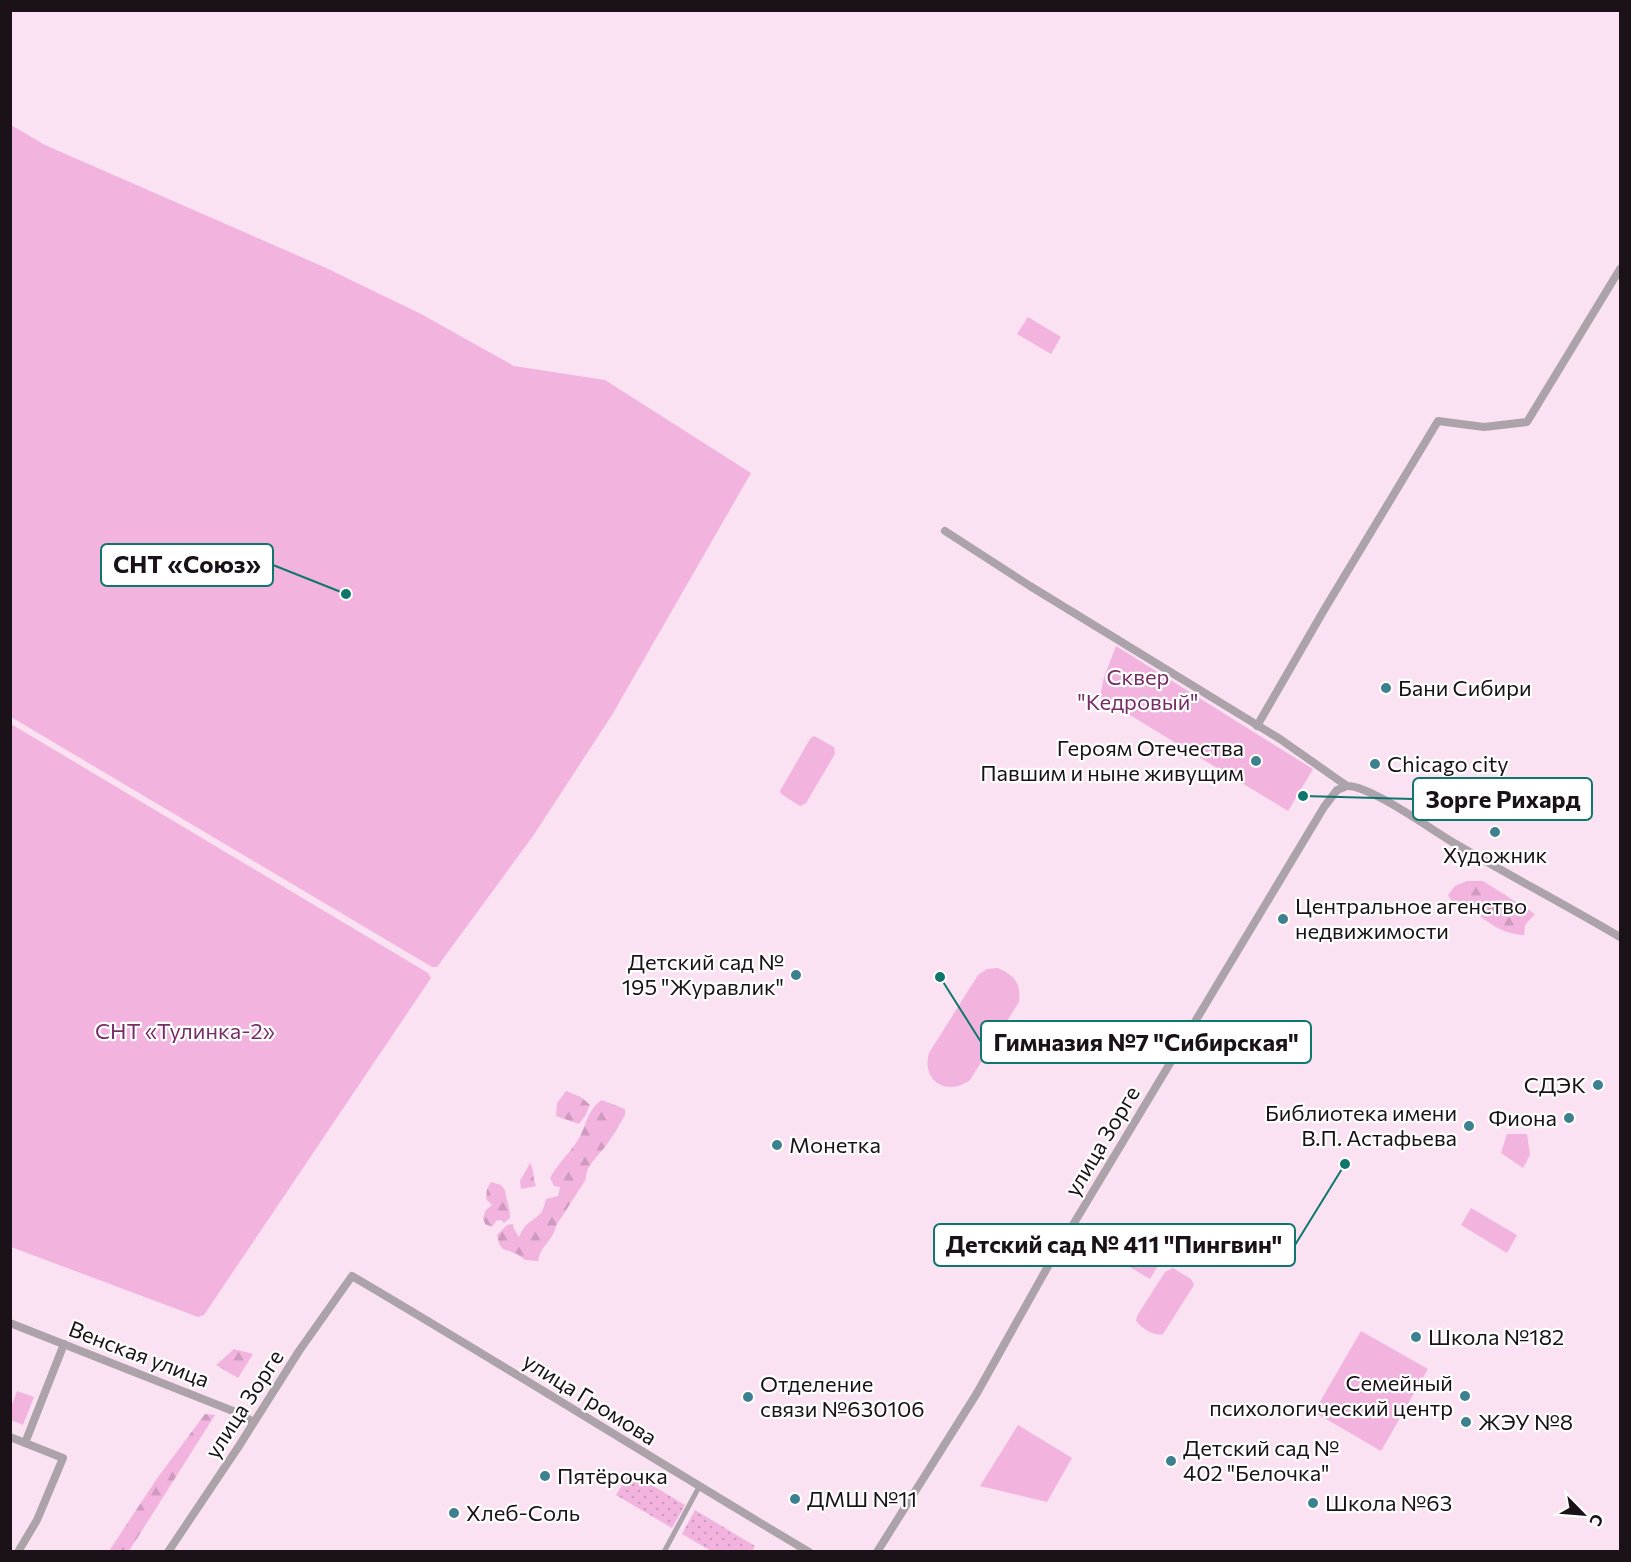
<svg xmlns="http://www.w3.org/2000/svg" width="1631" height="1562" font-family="Commissioner,sans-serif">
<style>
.grass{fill:url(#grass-dots)}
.forest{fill:url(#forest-firs)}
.green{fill:#f2b4df}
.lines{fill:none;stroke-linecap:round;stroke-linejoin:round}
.pedestrian{stroke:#aca2a9;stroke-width:5}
.minor{stroke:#aca2a9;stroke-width:8}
.poi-dot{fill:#3d8090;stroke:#fff;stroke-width:2}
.labels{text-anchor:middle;stroke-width:4.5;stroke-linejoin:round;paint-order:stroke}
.park-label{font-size:22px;fill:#782d66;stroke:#fff}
.poi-label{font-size:22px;fill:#1a1218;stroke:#fff;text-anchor:start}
.street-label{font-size:22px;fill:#1a1218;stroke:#fff}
.leader{fill:none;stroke:#0f766e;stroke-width:2}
.callout-dot{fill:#0f766e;stroke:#fff;stroke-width:2}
.callout{fill:#fff;stroke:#0f766e;stroke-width:2}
.callout-label{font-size:24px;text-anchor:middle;font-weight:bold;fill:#1a1218}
</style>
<defs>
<pattern id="grass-dots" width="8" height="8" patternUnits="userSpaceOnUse" patternTransform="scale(1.5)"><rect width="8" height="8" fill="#f2b4df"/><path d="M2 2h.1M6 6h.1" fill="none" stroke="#cf9abf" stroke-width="1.8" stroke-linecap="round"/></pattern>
<pattern id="forest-firs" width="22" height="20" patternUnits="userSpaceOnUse" patternTransform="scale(1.5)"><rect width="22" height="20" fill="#f2b4df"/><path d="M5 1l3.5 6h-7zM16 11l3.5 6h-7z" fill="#cf9abf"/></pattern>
</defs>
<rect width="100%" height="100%" fill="#fae2f2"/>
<g class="grass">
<path d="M630,1472L685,1505L672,1528L616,1495Z"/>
<path d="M695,1510L755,1546L752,1551H711L682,1534Z"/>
</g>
<g class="forest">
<path d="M1467,881H1483L1535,914L1525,925L1524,935C1500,934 1487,921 1468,907H1455L1448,895L1455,886Z"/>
<path d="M566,1091L581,1097L590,1105L585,1116L579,1124L556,1116L557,1103Z"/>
<path d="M602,1100L625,1109V1115C619,1125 612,1138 605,1147C597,1157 585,1167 586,1179L556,1226C553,1241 541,1245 538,1261L525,1260L517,1254L503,1249L499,1244L497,1235L507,1225L513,1224L514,1229L519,1237C526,1222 530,1223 540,1214C543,1211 545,1203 546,1199L558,1196L560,1187L554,1186L550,1178C557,1164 569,1154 578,1140C586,1127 587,1109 602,1100Z"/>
<path d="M530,1163C535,1171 532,1178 536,1186L521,1189L520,1181Z"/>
<path d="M491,1182L501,1185L505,1190C506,1199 510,1207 510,1218L504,1223L501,1220L496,1221L492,1227L485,1224L483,1218L486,1210L492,1205L486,1199L487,1189Z"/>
<path d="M234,1349L253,1354L238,1378L216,1365Z"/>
<path d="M205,1414L215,1415L129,1551H109L158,1477Z"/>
</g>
<g class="green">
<path d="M11,125L45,145L324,267L421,314L514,366L605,380L751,473L612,715L533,836L437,967H432L11,717Z"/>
<path d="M1028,317L1061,337L1051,354L1017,334Z"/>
<path d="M1116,646L1313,769L1288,811L1100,697L1104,677Z"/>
<path d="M11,724L428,973L431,978L208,1309L204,1315L198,1317L11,1247Z"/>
<path d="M814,736L834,747L835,754L806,803L800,806L781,794L780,791L810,739Z"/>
<path d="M998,968C1015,976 1021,983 1019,1002L970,1080C947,1097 921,1081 929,1053L978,975L987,969Z"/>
<path d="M1507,1134H1527L1530,1155L1523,1168L1501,1153Z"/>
<path d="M1471,1208L1517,1235L1507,1253L1461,1225Z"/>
<path d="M1140,1246L1162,1259L1150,1279L1128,1266Z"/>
<path d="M1173,1268L1191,1279L1194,1285L1163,1334C1154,1337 1142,1328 1136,1321L1137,1316L1165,1272Z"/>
<path d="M1361,1331L1428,1369L1381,1451L1314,1412Z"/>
<path d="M17,1391L34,1397L23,1425L11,1420V1407Z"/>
<path d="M1018,1425L1072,1458L1047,1502L980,1486Z"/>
</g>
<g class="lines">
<path class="pedestrian" d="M664,1552L699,1487"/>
<g class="minor">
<path d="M945,531L1030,586L1280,739L1347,786C1370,785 1433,831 1456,844C1510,876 1566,905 1620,937"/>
<path d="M1257,726L1324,610L1438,421L1484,427L1527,422L1620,269"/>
<path d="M10,1323L233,1411L254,1422"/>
<path d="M10,1437L63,1458L37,1520L18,1552"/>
<path d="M25,1443L64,1344"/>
<path d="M168,1552L239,1446L299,1351L352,1276C505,1366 656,1461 809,1552"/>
<path d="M877,1552L977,1393L1047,1268L1324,807L1337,790L1347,786"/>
</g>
</g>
<g class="poi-dot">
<circle cx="1386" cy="688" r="6"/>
<circle cx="1256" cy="761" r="6"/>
<circle cx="1375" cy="764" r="6"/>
<circle cx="1495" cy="832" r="6"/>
<circle cx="1283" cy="919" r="6"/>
<circle cx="796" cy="975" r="6"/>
<circle cx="1598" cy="1085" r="6"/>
<circle cx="1569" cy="1118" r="6"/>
<circle cx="1469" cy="1126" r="6"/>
<circle cx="777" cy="1145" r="6"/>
<circle cx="1416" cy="1337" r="6"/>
<circle cx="1465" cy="1396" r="6"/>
<circle cx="748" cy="1397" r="6"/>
<circle cx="1466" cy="1422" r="6"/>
<circle cx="1171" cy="1461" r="6"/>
<circle cx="545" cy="1476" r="6"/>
<circle cx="795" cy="1499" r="6"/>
<circle cx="1313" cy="1503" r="6"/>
<circle cx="454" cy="1513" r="6"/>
</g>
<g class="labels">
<g class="park-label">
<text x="1138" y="685">Сквер<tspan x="1138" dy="25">"Кедровый"</tspan></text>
<text x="185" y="1039">СНТ «Тулинка-2»</text>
</g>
<g class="poi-label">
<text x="1398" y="696">Бани Сибири</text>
<text x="1244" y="756" text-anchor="end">Героям Отечества<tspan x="1244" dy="25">Павшим и ныне живущим</tspan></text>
<text x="1387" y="772">Chicago city</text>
<text x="1495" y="863" text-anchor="middle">Художник</text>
<text x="1295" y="914">Центральное агенство<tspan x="1295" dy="25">недвижимости</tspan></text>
<text x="784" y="970" text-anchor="end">Детский сад №<tspan x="784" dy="25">195 "Журавлик"</tspan></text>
<text x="1586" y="1093" text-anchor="end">СДЭК</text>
<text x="1457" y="1121" text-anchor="end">Библиотека имени<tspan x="1457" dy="25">В.П. Астафьева</tspan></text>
<text x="1557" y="1126" text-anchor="end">Фиона</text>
<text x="789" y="1153">Монетка</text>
<text x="1428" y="1345">Школа №182</text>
<text x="1453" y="1391" text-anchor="end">Семейный<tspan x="1453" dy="25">психологический центр</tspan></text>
<text x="760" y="1392">Отделение<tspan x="760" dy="25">связи №630106</tspan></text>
<text x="1478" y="1430">ЖЭУ №8</text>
<text x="1183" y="1456">Детский сад №<tspan x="1183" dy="25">402 "Белочка"</tspan></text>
<text x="557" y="1484">Пятёрочка</text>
<text x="807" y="1507">ДМШ №11</text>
<text x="1325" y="1511">Школа №63</text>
<text x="466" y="1521">Хлеб-Соль</text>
</g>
<g class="street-label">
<text transform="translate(1102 1141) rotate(-59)" y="8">улица Зорге</text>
<text transform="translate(139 1354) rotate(21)" y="8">Венская улица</text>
<text transform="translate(590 1399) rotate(32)" y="8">улица Громова</text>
<text transform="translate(244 1404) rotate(-57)" y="8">улица Зорге</text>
</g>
</g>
<path class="leader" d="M346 594L273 565M1303 796L1413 799M940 977L981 1042M1345 1164L1295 1245"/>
<g class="callout-dot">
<circle cx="346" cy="594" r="6"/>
<circle cx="1303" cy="796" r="6"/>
<circle cx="940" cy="977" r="6"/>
<circle cx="1345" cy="1164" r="6"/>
</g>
<g class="callout">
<rect x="101" y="544" width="172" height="42" rx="6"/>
<rect x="1413" y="778" width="179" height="42" rx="6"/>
<rect x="981" y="1021" width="330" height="42" rx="6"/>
<rect x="934" y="1224" width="361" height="42" rx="6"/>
</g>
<g class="callout-label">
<text x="187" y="573">СНТ «Союз»</text>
<text x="1503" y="808">Зорге Рихард</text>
<text x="1146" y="1051">Гимназия №7 "Сибирская"</text>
<text x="1114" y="1253">Детский сад № 411 "Пингвин"</text>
</g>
<rect width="1631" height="1562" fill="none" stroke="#1a1218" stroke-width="24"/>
<g transform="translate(1583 1514) rotate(115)" stroke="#ffffff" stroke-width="4.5" paint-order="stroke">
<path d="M0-4.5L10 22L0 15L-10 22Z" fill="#1a1218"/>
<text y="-9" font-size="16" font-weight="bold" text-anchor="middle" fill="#1a1218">С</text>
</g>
</svg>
